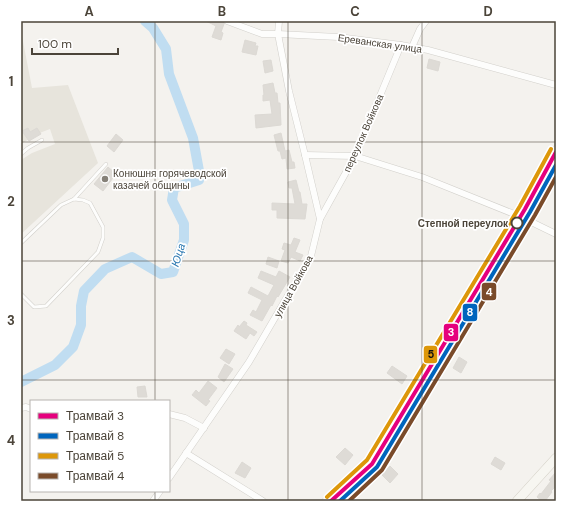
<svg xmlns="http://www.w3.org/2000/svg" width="577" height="522" font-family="'DM Sans',sans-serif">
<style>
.residential{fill:#e7e4dc}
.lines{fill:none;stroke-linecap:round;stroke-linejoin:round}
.river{stroke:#c0ddf1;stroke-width:10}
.building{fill:#dedbd6;stroke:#dcd9d4}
.service-casing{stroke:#d2d0cb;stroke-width:4}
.minor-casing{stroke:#d2d0cb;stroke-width:7}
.secondary-casing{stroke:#d3cfc5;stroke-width:10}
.service{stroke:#fdfdfc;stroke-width:3}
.minor{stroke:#fdfdfc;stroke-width:6}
.secondary{stroke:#f7f6f1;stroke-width:9}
.tram-1-casing{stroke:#fff;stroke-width:7}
.tram-2-casing{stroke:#fff;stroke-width:7}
.tram-3-casing{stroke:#fff;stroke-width:7}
.tram-4-casing{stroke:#fff;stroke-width:7}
.tram-1{stroke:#e5007d;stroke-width:4}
.tram-2{stroke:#0065bd;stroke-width:4}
.tram-3{stroke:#dd9709;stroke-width:4}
.tram-4{stroke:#7a4b2a;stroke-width:4}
.grid{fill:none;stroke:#4b4439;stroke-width:1;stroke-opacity:0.55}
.poi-dot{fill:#868178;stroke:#fff;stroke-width:1.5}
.stop-dot{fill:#fff;stroke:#4b4439;stroke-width:2}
.labels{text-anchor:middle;stroke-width:3.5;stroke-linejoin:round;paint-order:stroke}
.street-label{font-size:10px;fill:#4b4439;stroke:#fff}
.poi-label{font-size:10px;fill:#4b4439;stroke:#fff;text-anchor:start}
.stop-label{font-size:10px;font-weight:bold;fill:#4b4439;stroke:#fff;text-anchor:end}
.water-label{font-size:11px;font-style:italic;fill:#2e7ab2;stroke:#fff}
.line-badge{stroke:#fff;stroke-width:1.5}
.badge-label{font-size:11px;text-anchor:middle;font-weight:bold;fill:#fff}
.pale-badge-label{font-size:11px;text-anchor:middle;font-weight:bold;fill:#111}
.neatline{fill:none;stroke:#4b4439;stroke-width:1.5}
.grid-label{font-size:13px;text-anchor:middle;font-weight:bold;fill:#4b4439}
</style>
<rect width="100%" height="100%" fill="#f4f2ee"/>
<path class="residential" d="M21,31L32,88L68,85L98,163L21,234V160L32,153L55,144L50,129L37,134L21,144Z"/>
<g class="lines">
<path class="river" d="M21,382L55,365L73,347L81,325V306L84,291L105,269L132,257L161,274L173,272L184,240V224L172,200L174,188L199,180V171L193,138L169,74L166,49L153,28L145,21"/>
</g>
<g class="building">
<path d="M206,21H223L224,24L221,32L223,33L221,40L212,37L216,26Z"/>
<path d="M245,40L256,43L255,46H258L256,55L242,52Z"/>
<path d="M429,59L440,62L438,71L427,68Z"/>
<path d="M271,60L273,71L265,73L263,61Z"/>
<path d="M273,83L275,93H277L278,103H280L281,125L256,128L255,115L272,114L270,100L263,101V95H264L263,85Z"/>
<path d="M28,128L30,132L37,128L41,134L29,141L22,131Z"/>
<path d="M281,133L285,151L289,150L292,162H294L295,168L287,169L286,158L282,159L280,151H278L274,135Z"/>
<path d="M116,134L123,140L114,152L107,146Z"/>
<path d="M108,167L116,174L103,191L94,184Z"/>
<path d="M296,180L299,192H300L302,204H307L305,219L277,218V210H272V203L295,204L292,188H289L288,182Z"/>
<path d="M294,238L300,240L295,252L303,255L300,261L291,257L288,263L281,261L285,250L282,249L284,243L291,245Z"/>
<path d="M268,257L279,261L277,268L266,264Z"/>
<path d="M261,271L276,277L279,271L290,277L278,297L277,296L272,306L271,305L262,321L250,315L253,310L256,312L262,300L248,293L251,287L268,296L274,285L258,278Z"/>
<path d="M244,321L247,323L246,325L257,332L254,336L250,333L246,339L234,331L238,325L239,327Z"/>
<path d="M226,349L235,354L229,364L220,358Z"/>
<path d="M459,357L467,362L461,373L453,368Z"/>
<path d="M225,364L233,369L224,382L218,377Z"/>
<path d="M392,366L407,376L402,384L387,373Z"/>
<path d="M208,381L217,388L208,400L210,401L206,406L192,395L196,390L199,393Z"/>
<path d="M145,386L147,397H138L137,387Z"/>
<path d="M345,448L353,455L345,465L336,457Z"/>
<path d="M495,457L505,463L501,470L491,464Z"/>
<path d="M242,462L251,468L245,478L235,473Z"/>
<path d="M390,466L398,474L390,483L382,475Z"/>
<path d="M556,472V486L551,491L552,492L545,501H542L537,497L540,493L541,494L551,481L549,480Z"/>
</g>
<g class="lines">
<g class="service-casing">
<g id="service">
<path d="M21,154L28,148L42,140"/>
<path d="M74,199L106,164"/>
<path d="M21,243L61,205L74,199L83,200L90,203L103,227V238L98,252L46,306L34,307L21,294"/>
</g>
</g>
<g class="minor-casing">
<g id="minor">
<path d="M227,21L262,34H278L338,37L401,45L428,50L556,85"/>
<path d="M412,47L420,29L426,21"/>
<path d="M305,155L355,156L422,177L519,216L556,234"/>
<path d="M320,219L355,156L401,45"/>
<path d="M21,408L26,407L31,409"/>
<path d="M169,414L185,418L204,428"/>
<path d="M186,453L263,501"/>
<path d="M169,478L249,362L311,256L320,219L305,155L289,91L278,34L279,21"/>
<path d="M153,501L160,491"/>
<path d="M325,501L364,466L519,216L556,149"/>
</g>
</g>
<g class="secondary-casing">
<path id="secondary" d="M517,501L556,458"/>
</g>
<use href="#service" class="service"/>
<use href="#minor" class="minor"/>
<use href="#secondary" class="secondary"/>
<g class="tram-1-casing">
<path id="tram-1" d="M331,501L372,464L525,209L556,152"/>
</g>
<g class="tram-2-casing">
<path id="tram-2" d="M340,501L377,467L530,212L556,165"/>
</g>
<g class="tram-3-casing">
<path id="tram-3" d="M327,497L367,460L520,206L551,149"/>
</g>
<g class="tram-4-casing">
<path id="tram-4" d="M349,501L382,470L535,215L556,177"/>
</g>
<use href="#tram-1" class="tram-1"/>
<use href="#tram-2" class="tram-2"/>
<use href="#tram-3" class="tram-3"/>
<use href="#tram-4" class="tram-4"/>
</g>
<path class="grid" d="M155,21V401M288,21V501M422,21V501M21,142H556M21,261H556M21,380H556M155,491V501"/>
<circle class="poi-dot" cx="105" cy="179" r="4"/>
<circle class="stop-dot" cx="517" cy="223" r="5.5"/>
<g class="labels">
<g class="street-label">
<text transform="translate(380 43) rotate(8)" y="4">Ереванская улица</text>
<text transform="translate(363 133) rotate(-66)" y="4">переулок Войкова</text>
<text transform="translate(293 286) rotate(-61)" y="4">улица Войкова</text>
</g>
<g class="poi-label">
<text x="113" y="177">Конюшня горячеводской<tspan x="113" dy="12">казачей общины</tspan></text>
</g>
<g class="stop-label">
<text x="508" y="227">Степной переулок</text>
</g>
<g class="water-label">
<text transform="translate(178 255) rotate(-72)" y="4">Юца</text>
</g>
</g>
<g class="line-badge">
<rect x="481" y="282" width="16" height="19" rx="4" fill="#7a4b2a"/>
<rect x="462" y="303" width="16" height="19" rx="4" fill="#0065bd"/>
<rect x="443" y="323" width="16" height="19" rx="4" fill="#e5007d"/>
<rect x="423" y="345" width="15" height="19" rx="4" fill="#dd9709"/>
</g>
<g class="badge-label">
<text x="489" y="296">4</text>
<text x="470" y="316">8</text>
<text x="451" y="336">3</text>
</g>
<g class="pale-badge-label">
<text x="431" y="358">5</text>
</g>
<rect width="577" height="522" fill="none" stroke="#ffffff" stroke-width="44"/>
<rect x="30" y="400" width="140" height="92" fill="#ffffff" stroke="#b7b4b0"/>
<rect x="38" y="413" width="20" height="6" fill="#e5007d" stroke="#b7b4b0"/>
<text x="66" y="420" font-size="12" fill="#4b4439">Трамвай 3</text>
<rect x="38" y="433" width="20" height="6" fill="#0065bd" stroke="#b7b4b0"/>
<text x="66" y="440" font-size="12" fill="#4b4439">Трамвай 8</text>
<rect x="38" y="453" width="20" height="6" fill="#dd9709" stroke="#b7b4b0"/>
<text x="66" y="460" font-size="12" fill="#4b4439">Трамвай 5</text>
<rect x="38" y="473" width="20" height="6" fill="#7a4b2a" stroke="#b7b4b0"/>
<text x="66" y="480" font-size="12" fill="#4b4439">Трамвай 4</text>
<path d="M32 48v6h86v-6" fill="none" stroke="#4b4439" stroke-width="2"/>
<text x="38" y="48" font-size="12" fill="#4b4439" stroke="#ffffff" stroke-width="3" paint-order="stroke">100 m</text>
<rect x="22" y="22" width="533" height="478" class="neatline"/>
<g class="grid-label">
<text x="89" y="16">A</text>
<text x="222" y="16">B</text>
<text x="355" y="16">C</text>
<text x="488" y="16">D</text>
<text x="11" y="86">1</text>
<text x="11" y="206">2</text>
<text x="11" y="325">3</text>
<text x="11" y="445">4</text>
</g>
</svg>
